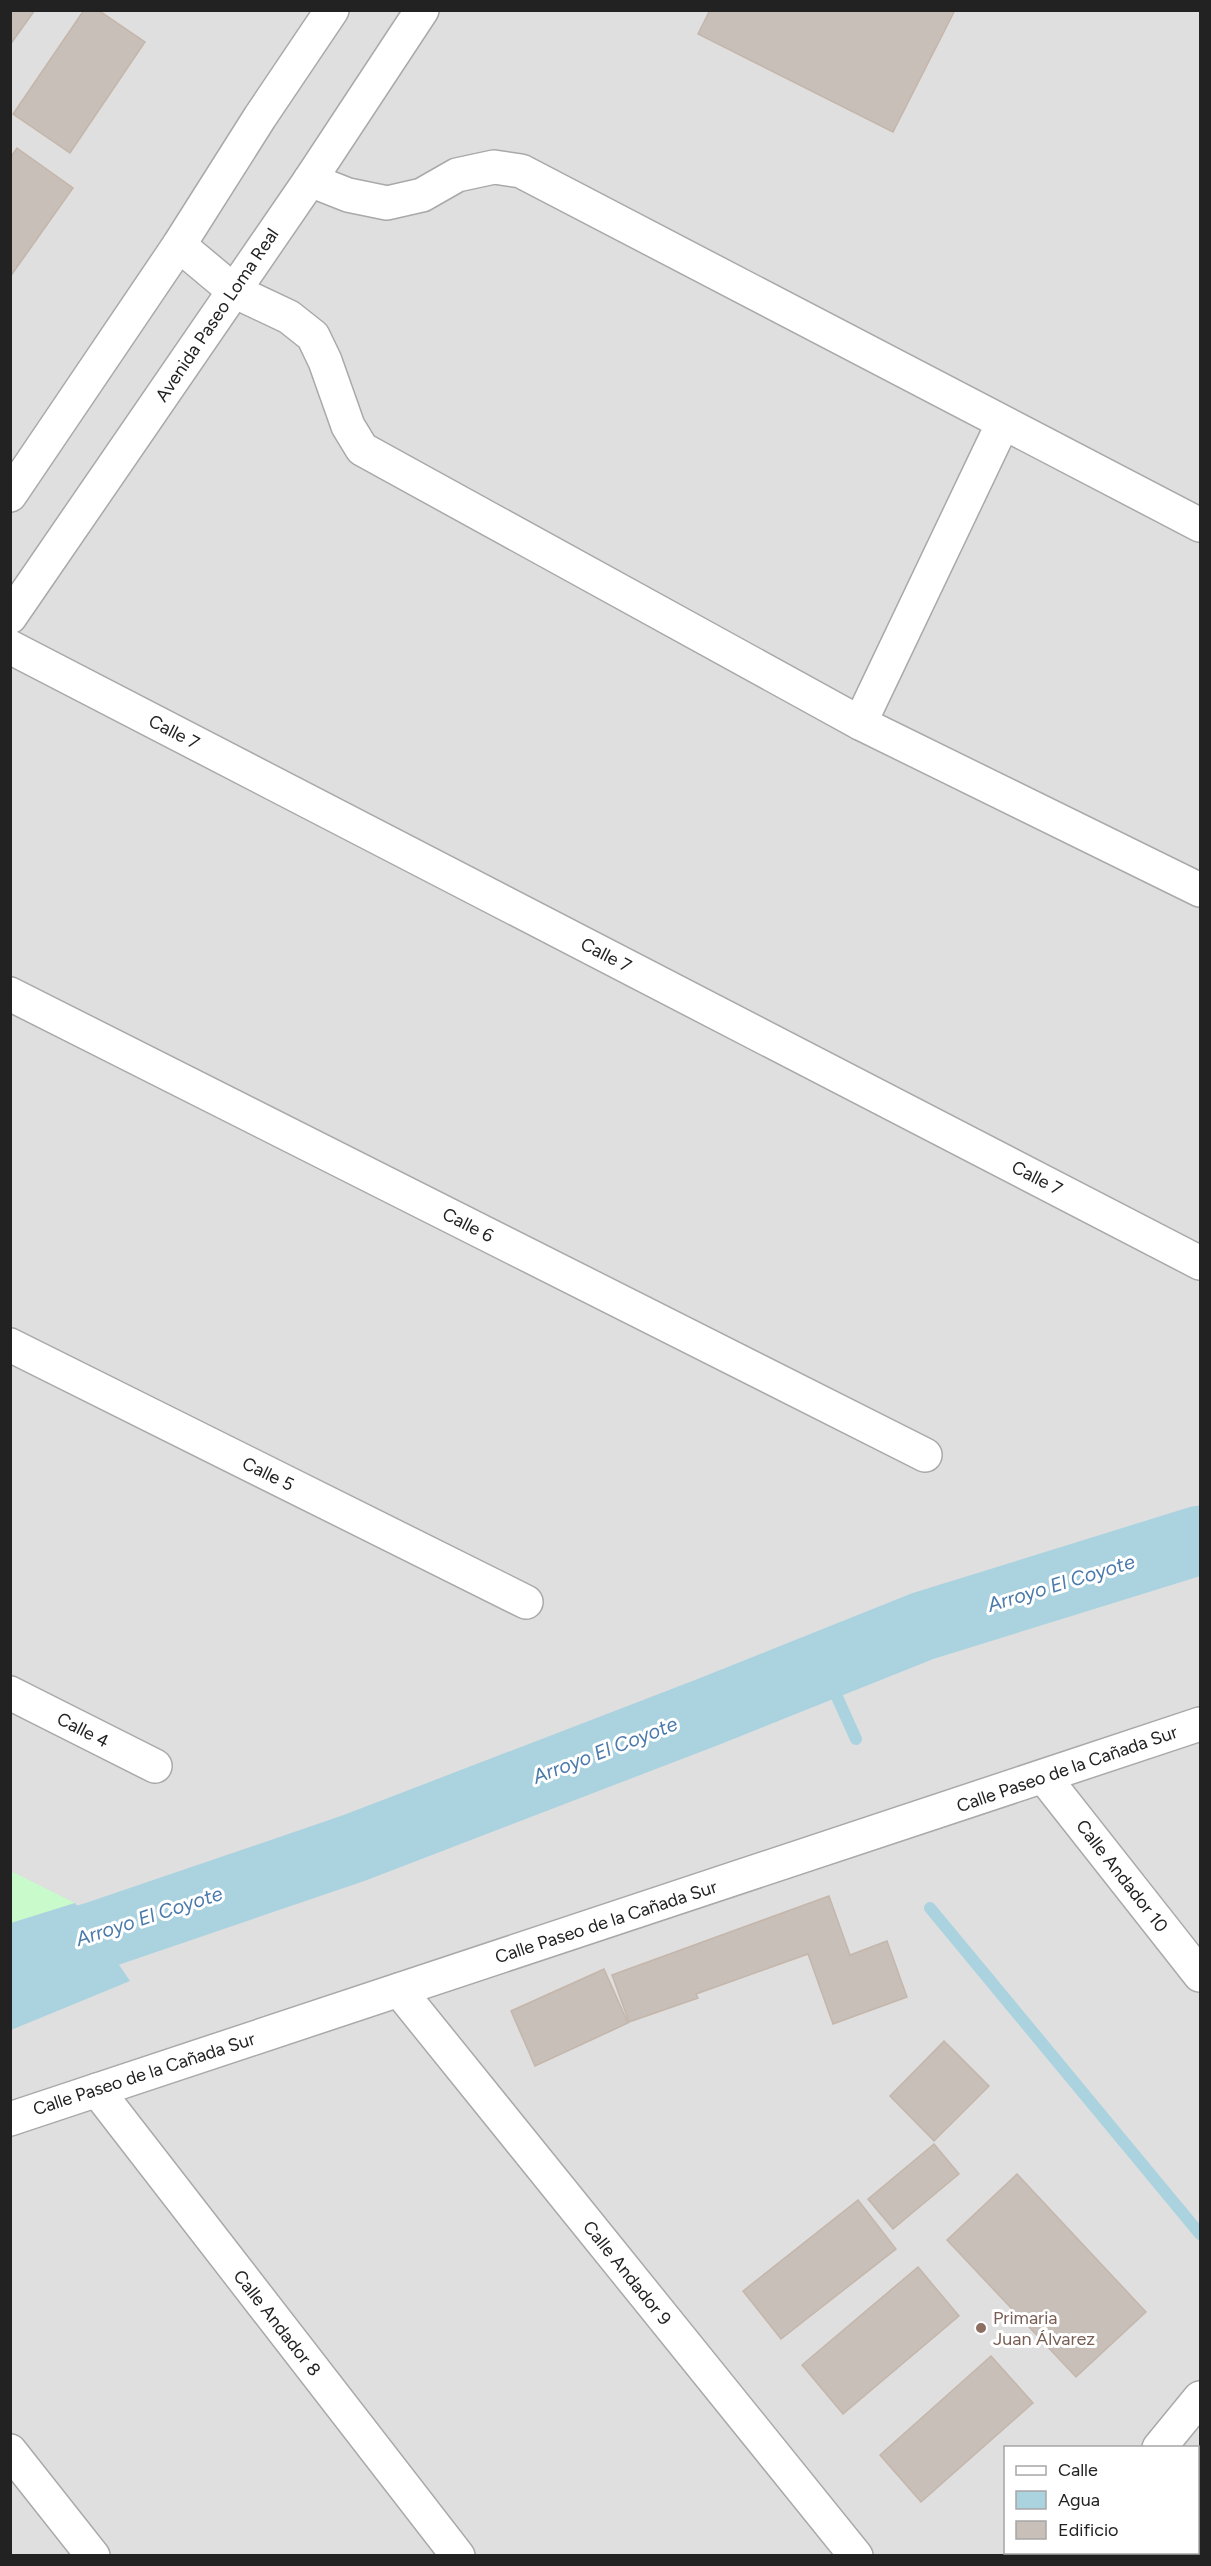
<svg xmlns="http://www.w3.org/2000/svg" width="1211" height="2566" font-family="Figtree,sans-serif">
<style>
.residential{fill:#e0dfdf;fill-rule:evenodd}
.park{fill:#c8facc}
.water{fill:#aad3df}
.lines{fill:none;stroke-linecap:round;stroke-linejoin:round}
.stream{stroke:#aad3df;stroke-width:12}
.river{stroke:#aad3df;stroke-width:69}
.building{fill:#c7bfb8;stroke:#c4b6ab;stroke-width:1.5}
.minor-casing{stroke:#a9a9a9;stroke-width:36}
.minor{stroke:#fff;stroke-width:33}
.education-dot{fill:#8d6e63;stroke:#fff;stroke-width:2}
.labels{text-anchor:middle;stroke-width:6;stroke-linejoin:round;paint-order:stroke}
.street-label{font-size:18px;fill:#222;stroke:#fff}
.education-label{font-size:18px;fill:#785e54;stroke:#fff;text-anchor:start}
.water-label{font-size:20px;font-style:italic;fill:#4a7aab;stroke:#fff}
</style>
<rect width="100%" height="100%" fill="#f2efe9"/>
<path class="residential" d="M11,11H1200V2555L11,2556ZM1006,2448H1198V2552H1006Z"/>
<path class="park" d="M10,1871H11L75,1903L11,1923Z"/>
<path class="water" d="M75,1903L99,1935L130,1981L11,2030V1923Z"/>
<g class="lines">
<g class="stream">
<path d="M823,1666L856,1739"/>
<path d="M930,1908L1200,2234"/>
</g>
<path class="river" d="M10,1962L99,1935L354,1848L708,1712L923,1626L1200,1540"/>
</g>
<g class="building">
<path d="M10,10H35L10,45Z"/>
<path d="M84,10H98L145,42L70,153L13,114Z"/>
<path d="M710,10H955L893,132L698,34Z"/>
<path d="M17,148L73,188L10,277V158Z"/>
<path d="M829,1896L850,1955L887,1941L907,1997L833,2024L808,1954L696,1994L698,1998L629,2022L612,1975Z"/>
<path d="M604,1969L628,2023L535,2066L511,2011Z"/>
<path d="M944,2041L989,2086L934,2141L890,2096Z"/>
<path d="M934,2144L959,2174L893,2229L868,2199Z"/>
<path d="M1017,2174L1146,2312L1076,2377L947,2240Z"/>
<path d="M858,2200L896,2249L781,2339L743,2291Z"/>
<path d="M918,2267L959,2316L843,2414L802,2365Z"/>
<path d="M991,2356L1033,2403L921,2502L880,2455Z"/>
</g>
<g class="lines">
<g class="minor-casing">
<g id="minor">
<path d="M310,180L348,195L387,203L422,195L457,175L494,167L521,171L1200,525"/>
<path d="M179,245L234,291L289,317L313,336L325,361L348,426L362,449L860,723L1200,890"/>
<path d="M10,495L179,245L260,117L332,10"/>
<path d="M10,617L310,180L422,10"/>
<path d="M10,647L1200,1263"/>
<path d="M860,723L1003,423"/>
<path d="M10,994L925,1455"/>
<path d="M10,1345L526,1602"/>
<path d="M10,1693L155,1766"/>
<path d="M1044,1777L1200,1975"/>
<path d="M399,1990L856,2556"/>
<path d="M97,2090L458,2556"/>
<path d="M10,2119L1200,1724"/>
<path d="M1159,2448L1200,2398"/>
<path d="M10,2451L93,2556"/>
<path d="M1198,2506L1200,2503"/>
<path d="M1068,2556L1071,2552"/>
<path d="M1157,2556L1159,2552"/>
</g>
</g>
<use href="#minor" class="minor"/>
</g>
<circle class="education-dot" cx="981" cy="2328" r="6"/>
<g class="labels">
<g class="street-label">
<text transform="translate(217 315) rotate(-56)" y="6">Avenida Paseo Loma Real</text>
<text transform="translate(174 732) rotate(27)" y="6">Calle 7</text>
<text transform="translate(606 955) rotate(27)" y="6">Calle 7</text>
<text transform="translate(1037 1178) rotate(27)" y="6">Calle 7</text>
<text transform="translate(468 1225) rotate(27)" y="6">Calle 6</text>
<text transform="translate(268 1474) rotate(26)" y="6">Calle 5</text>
<text transform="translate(83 1730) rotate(27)" y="6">Calle 4</text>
<text transform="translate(1067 1769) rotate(-19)" y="6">Calle Paseo de la Cañada Sur</text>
<text transform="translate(1122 1876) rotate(52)" y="6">Calle Andador 10</text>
<text transform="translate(606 1922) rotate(-18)" y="6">Calle Paseo de la Cañada Sur</text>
<text transform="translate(144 2074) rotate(-18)" y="6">Calle Paseo de la Cañada Sur</text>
<text transform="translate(627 2273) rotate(51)" y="6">Calle Andador 9</text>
<text transform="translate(277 2323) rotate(52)" y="6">Calle Andador 8</text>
</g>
<g class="education-label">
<text x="993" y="2324">Primaria<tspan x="993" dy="21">Juan Álvarez</tspan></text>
</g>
<g class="water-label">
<text transform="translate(1061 1583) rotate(-17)" y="7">Arroyo El Coyote</text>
<text transform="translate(605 1750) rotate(-21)" y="7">Arroyo El Coyote</text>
<text transform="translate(149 1916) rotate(-18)" y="7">Arroyo El Coyote</text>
</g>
</g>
<rect width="1211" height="2566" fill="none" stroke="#222222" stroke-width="24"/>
<rect x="1004" y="2446" width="195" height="108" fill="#ffffff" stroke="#a7a7a7" stroke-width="1.5"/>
<rect x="1016" y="2466" width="30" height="9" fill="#ffffff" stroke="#a7a7a7" stroke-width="1.5"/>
<text x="1058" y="2476" font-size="18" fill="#222222">Calle</text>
<rect x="1016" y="2491" width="30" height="18" fill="#aad3df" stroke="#a7a7a7" stroke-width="1.5"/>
<text x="1058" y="2506" font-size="18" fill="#222222">Agua</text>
<rect x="1016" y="2521" width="30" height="18" fill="#c7bfb8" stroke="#a7a7a7" stroke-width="1.5"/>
<text x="1058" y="2536" font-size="18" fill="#222222">Edificio</text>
</svg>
